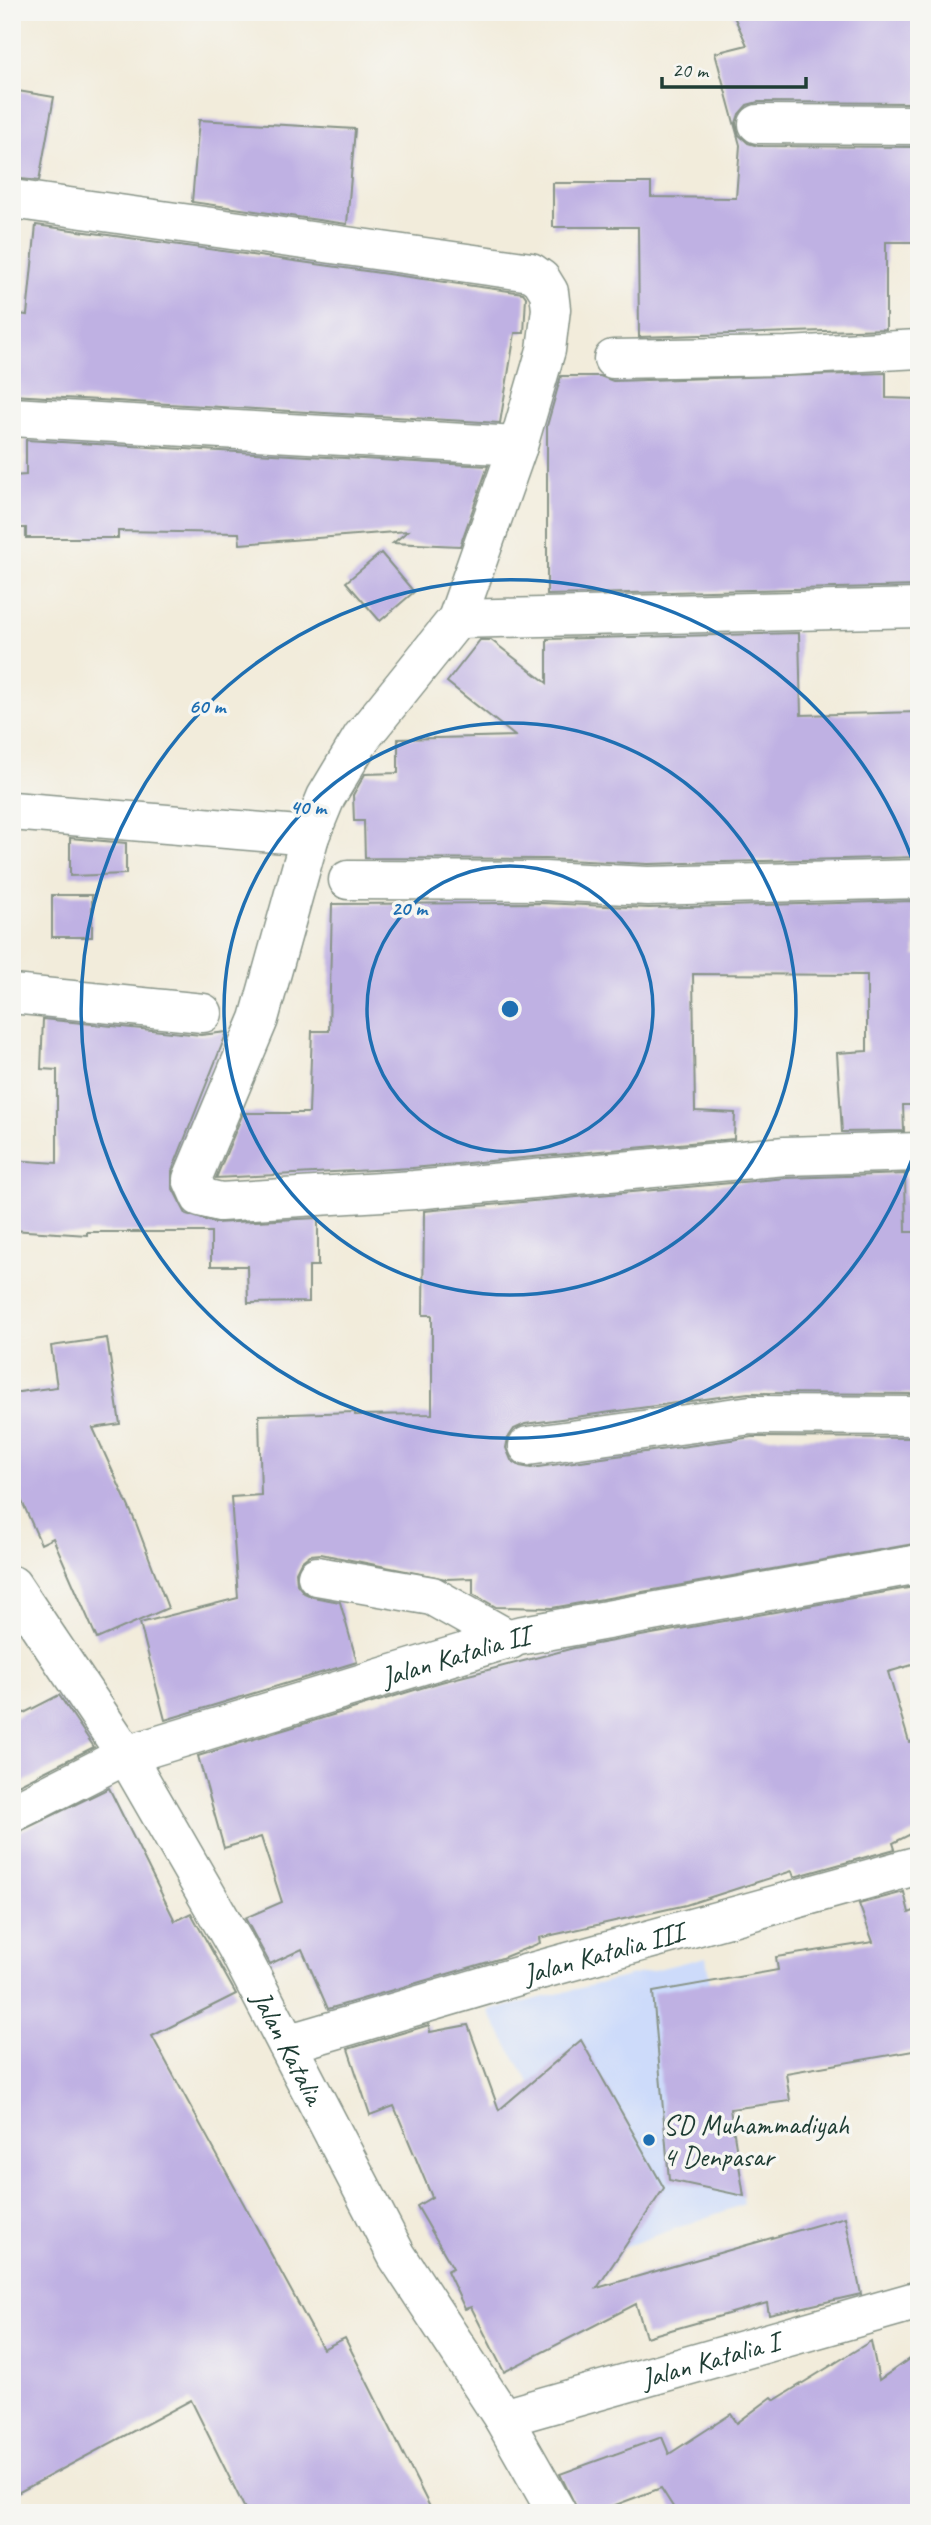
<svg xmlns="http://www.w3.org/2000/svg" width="931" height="2525" font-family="Caveat,sans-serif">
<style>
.built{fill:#cddbfa}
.building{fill:#bfb1e3}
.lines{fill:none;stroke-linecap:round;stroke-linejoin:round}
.minor-casing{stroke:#889488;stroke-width:41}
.minor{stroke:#fff;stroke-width:38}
.ring{fill:none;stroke:#1f6fb2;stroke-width:3.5}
.poi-dot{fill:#1f6fb2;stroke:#f6f6f2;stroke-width:2.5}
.labels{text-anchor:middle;stroke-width:7;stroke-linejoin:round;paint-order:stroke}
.street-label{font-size:28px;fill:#1f3d34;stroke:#f6f6f2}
.poi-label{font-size:28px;fill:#1f3d34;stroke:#f6f6f2;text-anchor:start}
.centre{fill:#1f6fb2;stroke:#f6f6f2;stroke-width:3.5}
.ring-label{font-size:21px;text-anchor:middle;font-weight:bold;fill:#1f6fb2;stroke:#f6f6f2;stroke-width:7;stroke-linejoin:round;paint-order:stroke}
</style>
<rect width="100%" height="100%" fill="#f6f6f2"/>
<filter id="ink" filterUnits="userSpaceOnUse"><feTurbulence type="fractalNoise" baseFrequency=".0143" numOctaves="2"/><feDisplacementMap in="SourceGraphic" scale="14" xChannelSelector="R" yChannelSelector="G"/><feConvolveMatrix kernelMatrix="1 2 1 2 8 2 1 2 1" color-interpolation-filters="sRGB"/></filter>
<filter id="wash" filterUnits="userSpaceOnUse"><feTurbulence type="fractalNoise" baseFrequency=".00686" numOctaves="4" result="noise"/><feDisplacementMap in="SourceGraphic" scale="28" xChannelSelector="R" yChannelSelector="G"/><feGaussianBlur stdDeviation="1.57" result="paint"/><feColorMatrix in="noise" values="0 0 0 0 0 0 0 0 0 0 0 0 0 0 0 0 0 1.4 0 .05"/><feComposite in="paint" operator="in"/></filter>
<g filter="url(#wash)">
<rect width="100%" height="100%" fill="#f2ecdb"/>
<path class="built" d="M706,1957L744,2204L624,2247L488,2011Z"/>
<g id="blocks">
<g class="building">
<path d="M732,12H919V103L758,102L747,105L739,114L736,123L739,135L748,143L758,146L919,147V242H886V329L639,337L638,227H553V183H651V197L736,198L740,145L715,53L747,45Z"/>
<path d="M12,90L54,97L39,181L12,178Z"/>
<path d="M199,120L355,129L347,224L192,202Z"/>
<path d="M36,225L523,293L526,297L524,333H515L500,423L12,395V313L27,315Z"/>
<path d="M886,373V398L919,399V586L547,595V426L561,376H600L613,381Z"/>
<path d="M26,440L488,466L460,546L393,543L408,531L240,544L239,533L118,531V538H26V528H12V476L26,475Z"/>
<path d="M381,553L414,592L380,621L346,582Z"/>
<path d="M799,633L801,715L919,712V857L648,864L545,859L365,858L364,821H354L353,795L365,774L398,773V739L515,736L447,682L480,640H491L547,683V639Z"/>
<path d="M70,838L126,843V874L70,876Z"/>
<rect x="52" y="895" width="40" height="42"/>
<path d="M914,901L915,956H919V1105H903L904,1131L842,1132L837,1053L867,1051V975L693,974L695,1111L735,1113L734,1139L412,1168L216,1178L243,1113H309L312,1031H329L332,904L543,903L649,908Z"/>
<path d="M43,1019L201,1035L227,1032L172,1171V1187L186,1214L215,1223L318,1218V1266H309V1302L248,1303L247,1266H211V1232H87V1235L12,1230V1160L57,1163V1070L41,1069Z"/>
<path d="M905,1174L906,1232H919V1394L748,1393L525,1424L514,1429L508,1438L506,1448L511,1460L520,1466L531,1468L752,1437L919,1438V1543L552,1608L496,1607L473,1594V1578L446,1579L321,1554L310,1555L301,1562L296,1572L297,1584L304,1593L313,1597L340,1602L357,1662L165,1720L140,1623L238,1598L231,1497L261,1495L259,1415L355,1412V1415L432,1414V1315H423L424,1211L786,1178Z"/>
<path d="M107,1338L120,1424L93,1428L136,1523L168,1608L97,1639L53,1538L41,1544L12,1479V1393L57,1387L51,1346Z"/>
<path d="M919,1586V1663L888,1672L909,1742L919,1741V1830L893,1843L895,1849L794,1877L792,1871L686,1905L539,1938L540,1943L502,1958L328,2009L302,1949L270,1964L245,1918L282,1902L261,1837L224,1848L198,1756L441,1682L574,1648Z"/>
<path d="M59,1695L94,1747L12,1788V1719Z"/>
<path d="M109,1788L175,1921L191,1913L236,1994L152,2036L323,2349L345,2338L433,2513H247L191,2400L12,2496V1835Z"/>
<path d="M904,1892L909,1913L919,1909V2050L786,2073L790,2101L730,2109L744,2196L669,2180L653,1992L778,1970L776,1957L873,1942L859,1904Z"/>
<path d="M429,2025L430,2032L468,2025L499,2110L581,2040L664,2188L597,2288L845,2217L861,2294L769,2315L767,2303L646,2337L636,2304L504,2372L471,2307L465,2309L447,2271L453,2268L417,2206L432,2197L394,2106L370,2115L348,2049Z"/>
<path d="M871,2341L879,2380L919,2352V2513H677L661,2488L594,2513H579L560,2474L662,2437L669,2454L731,2414L737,2423L772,2397L775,2400Z"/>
</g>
</g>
</g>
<g filter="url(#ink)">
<use href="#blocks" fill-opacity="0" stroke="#889488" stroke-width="2"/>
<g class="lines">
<g class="minor-casing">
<g id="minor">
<path d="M758,124L919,125"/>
<path d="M12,199L531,272L541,279L549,292L551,309L546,350L518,446L457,619L362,737L326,797L310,836L259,1019L192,1179L200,1197L220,1202L414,1190L785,1156L919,1152"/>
<path d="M613,359L787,356L919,349"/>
<path d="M12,417L518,446"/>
<path d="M457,619L919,608"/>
<path d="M12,811L310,836"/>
<path d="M348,880L544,881L648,886L919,879"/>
<path d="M12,994L203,1013"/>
<path d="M528,1446L751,1415L919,1416"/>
<path d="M317,1576L432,1596L510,1640"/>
<path id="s1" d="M12,1585L126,1755L236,1946L397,2256L503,2418L557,2513"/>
<path id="s2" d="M12,1813L126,1755L518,1636L919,1564"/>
<path id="s3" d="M287,2044L525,1974L919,1865"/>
<path id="s4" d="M503,2418L919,2300"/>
</g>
</g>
<use href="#minor" class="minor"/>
</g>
</g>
<g class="ring">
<circle cx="510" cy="1009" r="143"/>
<circle cx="510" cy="1009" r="286"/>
<path d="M918 1142A429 429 0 1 1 918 876"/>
</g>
<circle class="poi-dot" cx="649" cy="2140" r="7"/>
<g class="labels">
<g class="street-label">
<text dy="10" stroke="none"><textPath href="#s2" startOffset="472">Jalan Katalia II</textPath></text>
<text dy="10" stroke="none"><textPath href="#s3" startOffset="329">Jalan Katalia III</textPath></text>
<text dy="10" stroke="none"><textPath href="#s1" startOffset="539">Jalan Katalia</textPath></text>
<text dy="10" stroke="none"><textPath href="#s4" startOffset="215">Jalan Katalia I</textPath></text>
</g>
<g class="poi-label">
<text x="663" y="2134">SD Muhammadiyah<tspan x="663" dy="32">4 Denpasar</tspan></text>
</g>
</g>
<circle cx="510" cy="1009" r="10" class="centre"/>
<g class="ring-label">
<text x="207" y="713">60 m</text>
<text x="308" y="814">40 m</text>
<text x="409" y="915">20 m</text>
</g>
<rect width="931" height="2525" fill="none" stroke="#f6f6f2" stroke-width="42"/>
<path d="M662 77v10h144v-10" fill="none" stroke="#1f3d34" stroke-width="3.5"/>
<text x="672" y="77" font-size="21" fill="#1f3d34" stroke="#f6f6f2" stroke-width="5" paint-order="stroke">20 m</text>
</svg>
